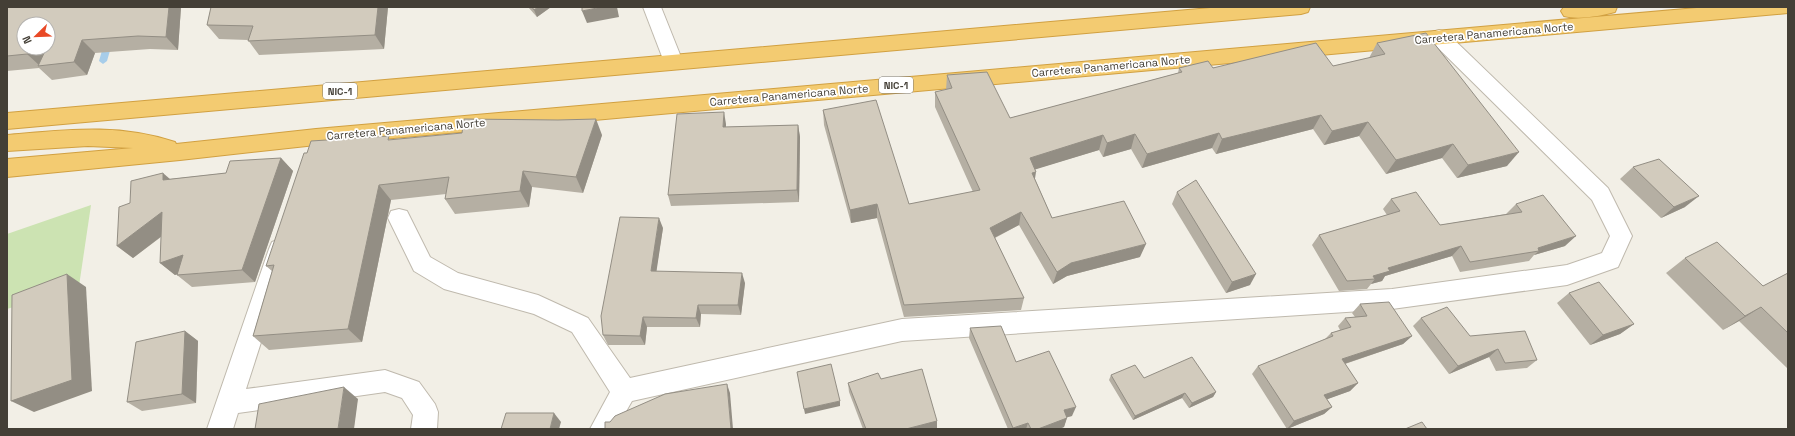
<svg xmlns="http://www.w3.org/2000/svg" width="1795" height="436" font-family="'Space Grotesk',sans-serif">
<style>
.green{fill:#cce3b2}
.lines{fill:none;stroke-linecap:round;stroke-linejoin:round}
.stream{fill:#a7cdea;fill-rule:evenodd}
.minor-casing{stroke:#bfb9ad;stroke-width:2}
.highway-casing{stroke:#d1a041;stroke-width:2}
.minor{fill:#fff;fill-rule:evenodd}
.highway{fill:#f3cb71;fill-rule:evenodd}
.wall{fill:#b5afa3}
.shaded-wall{fill:#938e84}
.building{fill:#d2cbbd;stroke:#938e84;fill-rule:evenodd}
.labels{text-anchor:middle;stroke-width:3.5;stroke-linejoin:round;paint-order:stroke}
.shield{fill:#fff;stroke:#7c7972;stroke-width:1}
.shield-label{font-size:10px;font-weight:bold;fill:#443f36}
.street-label{font-size:11px;fill:#443f36;stroke:#fff}
</style>
<rect width="100%" height="100%" fill="#f2efe6"/>
<path class="green" d="M91,205L79,286L7,309V234Z"/>
<g class="lines">
<path class="stream" d="M109,37L113,40L107,61L103,64L99,61L105,40Z"/>
<g class="minor-casing">
<g id="minor">
<path d="M643,7H661L683,62L680,67L673,69L666,67Z"/>
<path d="M1439,30L1446,32L1608,188L1632,236L1618,267L1567,285L1392,309L902,341L632,401L616,429H590L610,392L572,332L534,314L444,289L414,271L388,218L391,211L399,209L407,211L430,257L458,273L538,295L588,318L630,378L902,319L1392,289L1567,265L1602,253L1610,236L1592,200L1432,42L1429,37L1432,32Z"/>
<path d="M280,239L288,242L291,249L246,389L385,370L419,382L435,404L438,412L437,429H411L413,415L402,398L385,392L238,413L233,429H207L269,249L272,242Z"/>
</g>
</g>
<g class="highway-casing">
<g id="highway">
<path d="M1222,7H1310L1308,12L1301,14L7,129V113Z"/>
<path d="M1564,7H1617L1615,12C1601,16 1578,20 1564,16L1561,11Z"/>
<path d="M1708,7H1788V13L316,145L180,160L7,177V159L133,148L88,146L7,151V135C67,130 117,123 175,142L176,144L316,129Z"/>
</g>
</g>
<use href="#minor" class="minor"/>
<use href="#highway" class="highway"/>
</g>
<g class="wall">
<path d="M7,7H181L178,50L150,49L95,53L87,75L52,80L39,68L7,71Z"/>
<path d="M211,7H388L384,49L259,55L248,40L219,39L207,25Z"/>
<path d="M528,7H551L537,17Z"/>
<path d="M1377,43L1507,166L1457,178L1442,158L1386,174L1359,136L1324,145L1313,129L1216,154L1212,148L1142,168L1131,149L1103,157L1099,150L1035,169V179L1052,218L1140,257L1067,276L1053,284L1019,225L995,238L1024,298L1021,310L904,317L877,218L851,223L824,125L823,110L909,204L973,192L935,107V92L946,90L947,75L1010,118L1178,73L1179,68L1333,66L1369,58Z"/>
<path d="M726,124V127L798,125L800,137L799,202L671,206L668,195Z"/>
<path d="M602,135L583,193L532,187L529,207L455,214L445,199L446,194L391,200L362,342L269,350L253,336L272,271L266,266L391,140Z"/>
<path d="M281,158L293,171L255,282L192,287L177,275V274L175,275L160,263L161,237L133,258L117,246L130,203L170,179L226,173Z"/>
<path d="M1633,167L1685,207L1661,218L1620,179Z"/>
<path d="M1177,192L1250,285L1226,293L1172,204Z"/>
<path d="M1391,199L1440,225L1506,214L1516,204L1565,246L1534,255L1529,261L1460,272L1452,256L1385,276L1382,281L1371,284L1367,289L1339,291L1312,245L1319,235L1387,215L1383,209Z"/>
<path d="M663,228L656,271L745,283L741,315L701,314L700,327H647L645,345H608L603,335Z"/>
<path d="M1685,258L1763,286L1788,273V369L1739,321L1723,330L1666,273Z"/>
<path d="M1569,293L1634,324L1620,334L1590,345L1557,303Z"/>
<path d="M1360,304L1412,336L1403,344L1345,364L1358,383L1350,391L1327,399L1332,407L1324,414L1287,429L1252,374L1258,366L1325,339L1331,333L1340,330L1338,326L1345,318L1355,317L1352,313Z"/>
<path d="M1421,318L1470,336L1537,360L1527,368L1496,371L1489,357L1449,374L1413,326Z"/>
<path d="M970,328L1072,416L1067,417L1064,427L1059,429H1008L969,338Z"/>
<path d="M185,331L198,341L196,403L142,411L127,402Z"/>
<path d="M1111,375L1144,378L1216,392L1213,397L1189,408L1182,398L1133,420L1109,380Z"/>
<path d="M881,379L937,421V429H863L849,392L848,383Z"/>
</g>
<g class="shaded-wall">
<path d="M169,7H181L178,50L166,37Z"/>
<path d="M378,7H388L384,49L375,35Z"/>
<path d="M538,7H551L537,17L534,10Z"/>
<path d="M602,7H617L619,17L587,23L582,11Z"/>
<path d="M82,40L95,53L87,75L74,62Z"/>
<path d="M46,49L40,66L27,54Z"/>
<path d="M724,112L726,124L725,139L723,127Z"/>
<path d="M1321,115L1313,129L1216,154L1222,139Z"/>
<path d="M596,119L602,135L583,193L576,177Z"/>
<path d="M1368,122L1359,136L1324,145L1332,131Z"/>
<path d="M798,125L800,137L799,202L797,190Z"/>
<path d="M1219,133L1212,148L1142,168L1147,154Z"/>
<path d="M1135,134L1131,149L1103,157L1107,143Z"/>
<path d="M1103,135L1099,150L1027,172L1030,158Z"/>
<path d="M1453,144L1442,158L1386,174L1396,160Z"/>
<path d="M1519,152L1507,166L1457,178L1468,165Z"/>
<path d="M281,158L293,171L255,282L242,270Z"/>
<path d="M523,171L532,187L529,207L520,191Z"/>
<path d="M1036,172L1034,185L1032,173Z"/>
<path d="M163,173L178,186L163,180Z"/>
<path d="M379,185L391,200L362,342L348,329Z"/>
<path d="M1699,196L1685,207L1661,218L1674,207Z"/>
<path d="M877,204V218L851,223L850,210Z"/>
<path d="M162,212L176,225L133,258L117,246Z"/>
<path d="M1021,212L1019,225L988,241L990,228Z"/>
<path d="M659,218L663,228L655,281L651,271Z"/>
<path d="M1576,236L1565,246L1534,255L1539,251L1538,248Z"/>
<path d="M1146,244L1140,257L1067,276L1053,284L1057,272L1071,263Z"/>
<path d="M1461,246L1452,256L1385,276L1382,281L1371,284L1375,279L1373,276L1388,268Z"/>
<path d="M183,255L198,267L175,275L160,263Z"/>
<path d="M742,273L745,283L741,315L738,305Z"/>
<path d="M67,274L86,287L92,391L34,412L11,401Z"/>
<path d="M1256,274L1250,285L1226,293L1232,282Z"/>
<path d="M698,305L701,314L700,327L696,318Z"/>
<path d="M1761,307L1739,321L1723,330L1745,316Z"/>
<path d="M643,317L647,327L645,345L640,336Z"/>
<path d="M1634,324L1620,334L1590,345L1603,335Z"/>
<path d="M185,331L198,341L196,403L182,394Z"/>
<path d="M1412,336L1403,344L1335,367L1342,359Z"/>
<path d="M1498,349L1489,357L1449,374L1458,366Z"/>
<path d="M1358,383L1350,391L1317,403L1324,395Z"/>
<path d="M727,384L730,393L733,429H731Z"/>
<path d="M344,387L358,399L354,429H338Z"/>
<path d="M1216,392L1213,397L1189,408L1192,403Z"/>
<path d="M1185,393L1182,398L1133,420L1135,416Z"/>
<path d="M840,401V406L805,414L804,409Z"/>
<path d="M1076,407L1072,416L1060,419L1064,410Z"/>
<path d="M1332,407L1324,414L1287,429L1294,421Z"/>
<path d="M554,413L561,422L559,429H550Z"/>
<path d="M1067,418L1064,427L1059,429H1038Z"/>
<path d="M937,421V429H906Z"/>
<path d="M1028,423L1026,429H1013V428Z"/>
</g>
<g class="building">
<path d="M7,7H169L166,37L138,36L82,40L74,62L38,66L46,49L27,54L7,56ZM24,24H48V48H24Z"/>
<path d="M211,7H378L375,35L248,41L253,26L207,25Z"/>
<path d="M532,7H538L534,10Z"/>
<path d="M582,7H602L582,11Z"/>
<path d="M1426,33L1519,152L1468,165L1453,144L1396,160L1368,122L1332,131L1321,115L1222,139L1219,133L1147,154L1135,134L1107,143L1103,135L1030,158L1036,172L1032,173L1052,218L1124,201L1146,244L1071,263L1057,272L1021,212L990,228L1024,298L904,305L877,204L850,210L823,110L876,100L909,204L980,190L935,92L952,88L947,75L987,72L1010,118L1182,72L1179,68L1208,61L1213,68L1316,43L1333,66L1385,54L1377,43Z"/>
<path d="M724,112L723,127L798,125L797,190L668,195L677,114Z"/>
<path d="M464,119L558,120L596,119L576,177L523,171L520,191L445,199L449,177L379,185L348,329L253,336L274,265L266,266L304,153H307L311,141L389,136L388,140L462,133Z"/>
<path d="M281,158L242,270L177,275L183,255L160,263L162,212L117,246L119,207L130,203L131,181L163,173V180L226,173L230,161Z"/>
<path d="M1659,159L1699,196L1674,207L1633,167Z"/>
<path d="M1196,180L1256,274L1232,282L1177,192Z"/>
<path d="M1416,192L1440,225L1522,212L1516,204L1543,195L1576,236L1538,248L1539,251L1470,262L1461,246L1388,268L1390,271L1373,276L1375,279L1347,281L1319,235L1400,211L1391,199Z"/>
<path d="M620,217L659,218L651,271L742,273L738,305H698L696,318L643,317L640,336L603,335L601,316Z"/>
<path d="M1717,242L1763,286L1788,273V333L1761,307L1745,316L1685,258Z"/>
<path d="M67,274L72,380L11,401L12,295Z"/>
<path d="M1599,282L1634,324L1603,335L1569,293Z"/>
<path d="M1389,302L1412,336L1342,359L1358,383L1324,395L1332,407L1294,421L1258,366L1333,336L1331,333L1351,327L1345,318L1367,316L1360,304Z"/>
<path d="M1447,307L1470,336L1525,331L1537,360L1505,363L1498,349L1458,366L1421,318Z"/>
<path d="M1001,326L1016,362L1049,351L1076,407L1064,410L1067,418L1038,429H1031L1028,423L1013,428L970,328Z"/>
<path d="M185,331L182,394L127,402L136,342Z"/>
<path d="M1192,357L1216,392L1192,403L1185,393L1135,416L1111,375L1135,365L1144,378Z"/>
<path d="M831,364L840,401L804,409L797,372Z"/>
<path d="M922,369L937,421L906,429H866L848,383L878,373L881,379Z"/>
<path d="M727,384L731,429H605V422H610L615,416L665,394Z"/>
<path d="M344,387L338,429H255L259,404Z"/>
<path d="M506,413H554L550,429H501Z"/>
<path d="M1422,422L1427,429H1405Z"/>
</g>
<g class="labels">
<g class="shield">
<rect x="879" y="77" width="34" height="16" rx="3"/>
<rect x="323" y="83" width="34" height="16" rx="3"/>
</g>
<g class="shield-label">
<text x="896" y="89">NIC-1</text>
<text x="340" y="95">NIC-1</text>
</g>
<g class="street-label">
<text transform="translate(1494 33) rotate(-5)" y="4">Carretera Panamericana Norte</text>
<text transform="translate(1111 66) rotate(-5)" y="4">Carretera Panamericana Norte</text>
<text transform="translate(789 95) rotate(-5)" y="4">Carretera Panamericana Norte</text>
<text transform="translate(406 129) rotate(-5)" y="4">Carretera Panamericana Norte</text>
</g>
</g>
<rect width="1795" height="436" fill="none" stroke="#443f36" stroke-width="16"/>
<g transform="translate(36 36) rotate(247)"><circle r="19" fill="#ffffff" stroke="#b4b2af"/>
<path d="M0-3L7 15L0 10L-7 15Z" fill="#e94926"/>
<text y="-6" font-size="11" font-weight="bold" text-anchor="middle" fill="#443f36">N</text>
</g>
</svg>
